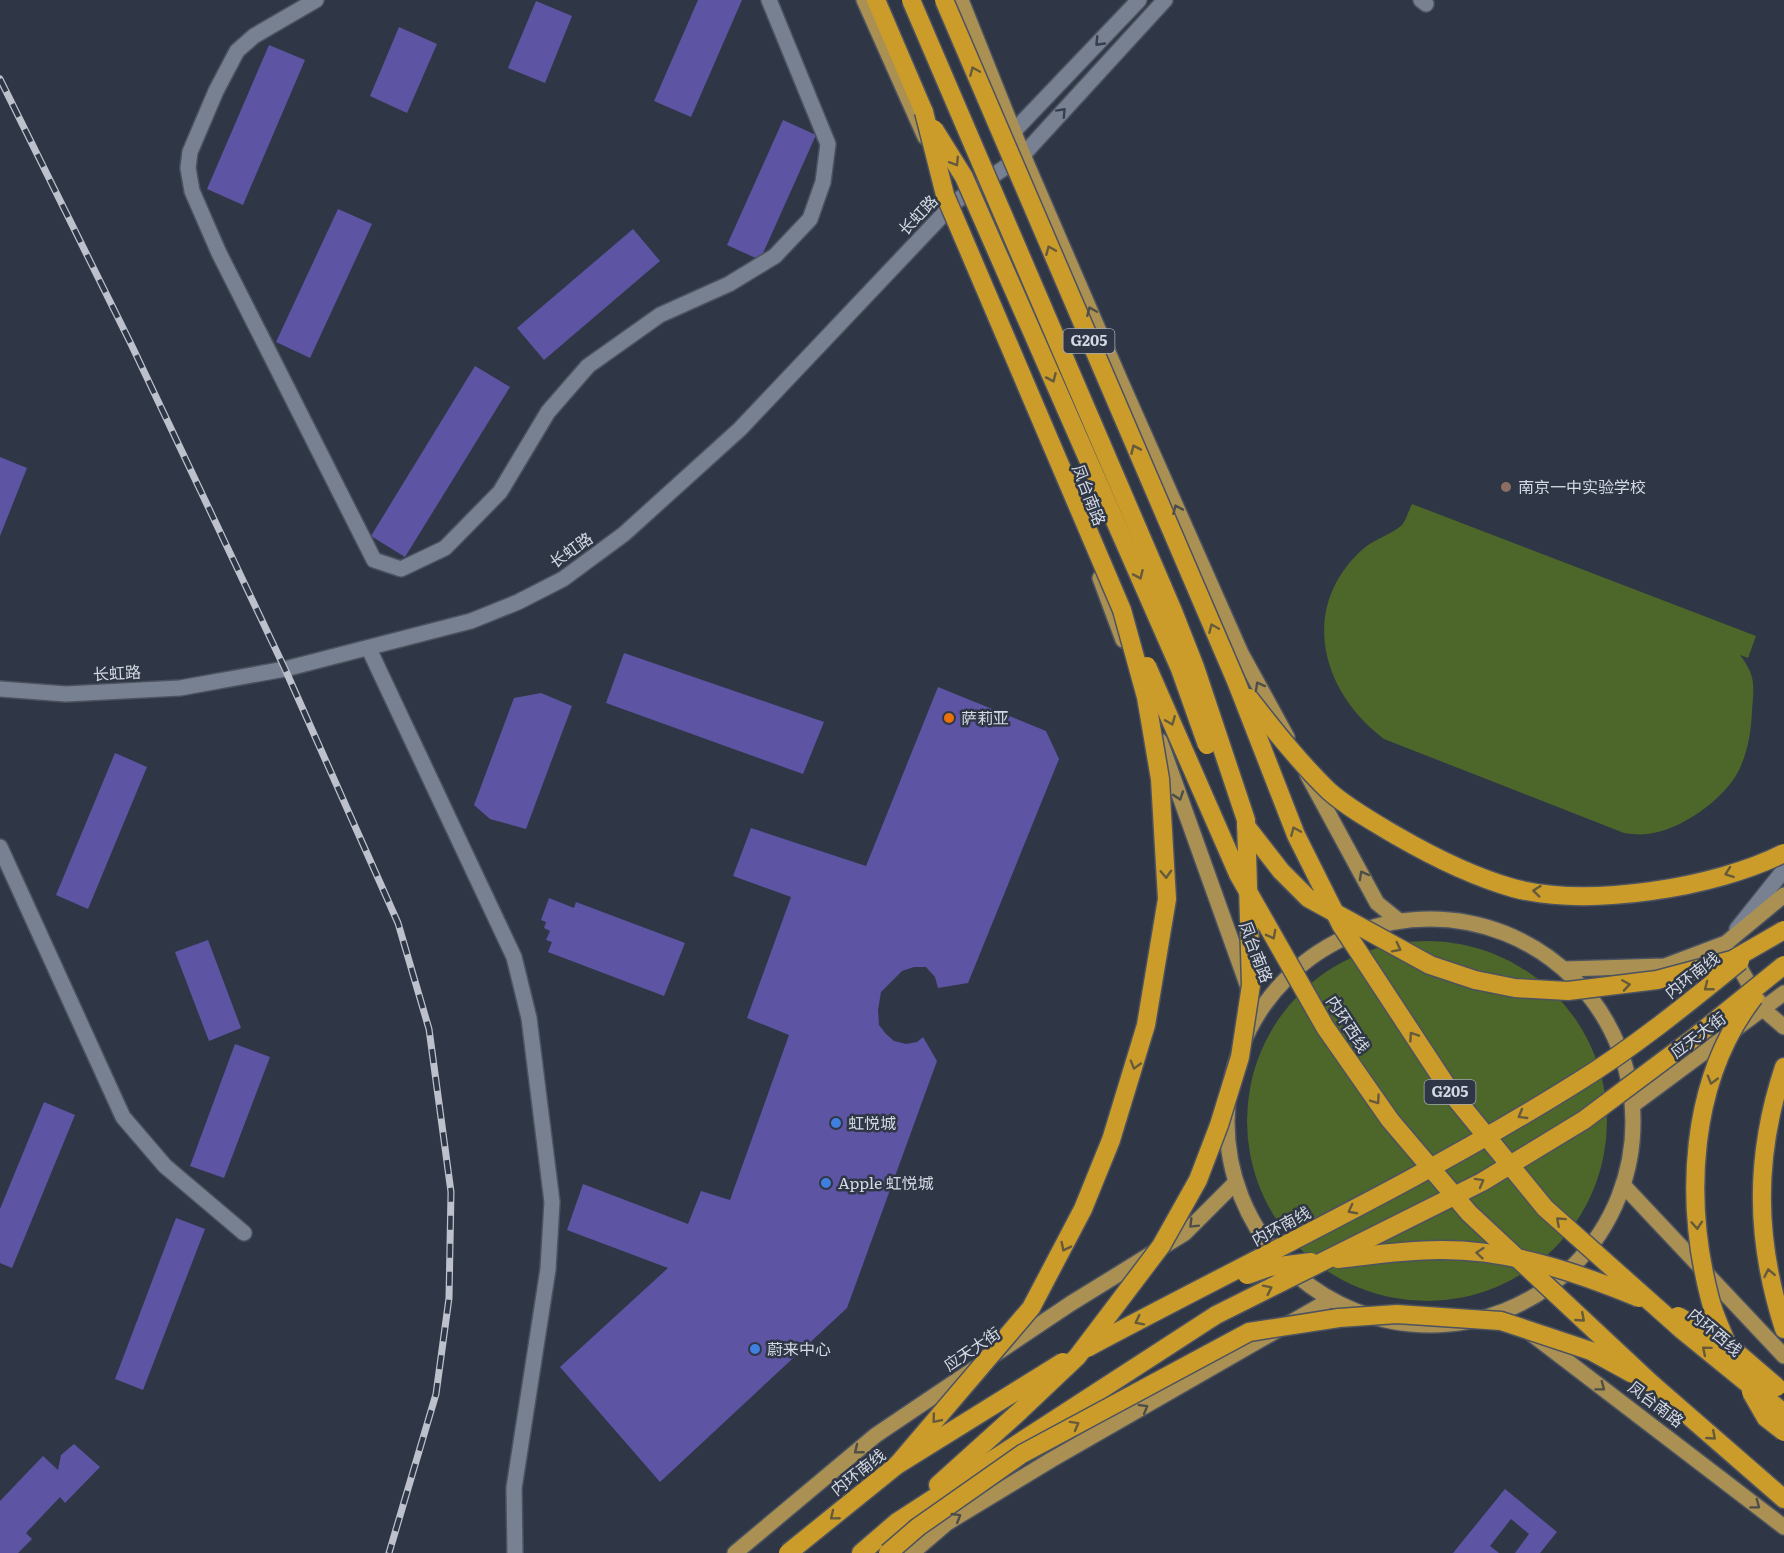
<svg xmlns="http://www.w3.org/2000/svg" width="1784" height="1553" font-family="Literata,'Noto Sans SC',serif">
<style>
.green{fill:#4d6629}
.building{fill:#5d54a3}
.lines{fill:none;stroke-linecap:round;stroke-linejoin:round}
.minor-casing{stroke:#4c525f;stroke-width:18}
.major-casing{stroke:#4c525f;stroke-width:18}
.highway-casing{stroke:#4c525f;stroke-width:21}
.minor{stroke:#788192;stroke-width:15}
.major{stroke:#aa9153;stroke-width:15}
.highway{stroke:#cb9c29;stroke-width:18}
.rail-casing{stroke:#bcc1cc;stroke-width:7}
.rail{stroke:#2f3746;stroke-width:4.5;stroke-dasharray:14;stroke-linecap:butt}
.highway-bridge-casing{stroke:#4c525f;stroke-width:21;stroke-linecap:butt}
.highway-bridge{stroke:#cb9c29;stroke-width:18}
.oneway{stroke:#363e4e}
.oneway2{stroke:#665a3c}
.oneway3{stroke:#4e4e49}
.education-dot{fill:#8d6e63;stroke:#2f3746;stroke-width:2}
.food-dot{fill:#e8710a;stroke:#2f3746;stroke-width:2}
.shop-dot{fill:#3f7fe0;stroke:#2f3746;stroke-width:2}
.labels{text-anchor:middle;stroke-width:5;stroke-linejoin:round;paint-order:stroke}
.shield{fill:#2f3746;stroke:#a2a8b4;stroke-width:1.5}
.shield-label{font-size:15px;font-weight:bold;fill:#d4d9e3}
.street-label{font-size:16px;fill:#d4d9e3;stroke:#2f3746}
.poi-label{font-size:16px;fill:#d4d9e3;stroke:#2f3746;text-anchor:start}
</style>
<rect width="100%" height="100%" fill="#2f3746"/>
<g class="green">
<path d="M1412,504L1756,636L1748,658L1740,655C1756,676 1754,685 1752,711C1751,732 1748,751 1739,770C1725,799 1680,831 1647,834C1640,835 1632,834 1624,833L1384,739C1321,692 1298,607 1363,549C1374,539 1391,535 1402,525C1406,520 1409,510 1412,504Z"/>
<circle cx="1427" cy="1121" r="180"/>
</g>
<g class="building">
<path d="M698,0H742L691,117L654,101Z"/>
<path d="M536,1L572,16L545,83L508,68Z"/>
<path d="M399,27L437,44L407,113L370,96Z"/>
<path d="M269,45L305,60L243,205L207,189Z"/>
<path d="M783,120L816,135L760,260L727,245Z"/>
<path d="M338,209L372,224L310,358L276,342Z"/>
<path d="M633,229L660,261L544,360L517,328Z"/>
<path d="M475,366L510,387L405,557L371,536Z"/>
<path d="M0,457L27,468L0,536Z"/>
<path d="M624,653L824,722L803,774L606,703Z"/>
<path d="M938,687L1046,731L1059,759L968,983L938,988L935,977L926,967H914L902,971L881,992L878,1010L879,1025L886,1034L894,1041L906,1044L917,1042L923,1037L937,1061L847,1308L660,1482L560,1367L668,1268L567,1230L583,1184L688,1224L701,1191L730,1200L789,1035L747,1018L791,897L733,876L751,828L866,866Z"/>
<path d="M541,693L572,706L526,829L490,819L474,805L514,698Z"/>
<path d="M115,753L147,767L88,909L56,895Z"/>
<path d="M549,898L574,908L576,902L685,943L664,996L548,952L552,942L546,940L550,931L544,928L546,922L541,920Z"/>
<path d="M208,940L241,1028L209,1041L175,952Z"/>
<path d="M235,1044L270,1057L224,1178L190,1166Z"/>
<path d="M44,1102L75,1115L12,1268L0,1263V1209Z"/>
<path d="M176,1218L205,1229L143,1390L115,1379Z"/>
<path d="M74,1444L100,1467L65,1503L60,1497L26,1533L32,1539L18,1553H0V1501L43,1456L58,1470L61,1455Z"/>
<path d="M1505,1489L1557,1532L1540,1553H1515L1529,1534L1511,1519L1490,1546L1499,1553H1453Z"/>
</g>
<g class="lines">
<g class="minor-casing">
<g id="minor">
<path d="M316,0L254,36L237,51L216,91L190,152L188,168L192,191L219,253L374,560L401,569L445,548L500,492L548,412L588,366L660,315L729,284L775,256L810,219L823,182L828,144L769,0"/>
<path d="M1421,0L1426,4"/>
<path d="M1014,131L1139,0"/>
<path d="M369,649L514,957L529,1018L552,1202L548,1269L514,1488L515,1553"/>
<path d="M0,689L66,694L180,688L285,669L471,621L518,602L563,579L624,534L740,429L955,202L1023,155L1165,0"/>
<path d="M0,847L123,1117L165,1166L244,1233"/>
<path d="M1737,929L1784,870"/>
</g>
</g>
<g class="major-casing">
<g id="major">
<path d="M864,0L925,137"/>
<path d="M961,0L1023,155L1121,382L1241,653L1287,737"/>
<path d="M1100,578L1123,640"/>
<path d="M1160,741L1248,987"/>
<path d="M1307,774L1377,903L1398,920"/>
<circle cx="1430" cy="1122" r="203"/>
<path d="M1732,954L1763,1009L1784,1027"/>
<path d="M1565,969L1665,966L1726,943L1784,895"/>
<path d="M1633,1105L1784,993"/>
<path d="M1624,1186L1784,1356"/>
<path d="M1533,1335L1784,1527"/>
<path d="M997,1353L1070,1304L1185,1233L1235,1183"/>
<path d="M735,1553L876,1435L974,1369"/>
<path d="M912,1553L947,1523L1051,1460L1328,1301"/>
</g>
</g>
<g class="highway-casing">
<g id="highway">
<path d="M876,0L924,112"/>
<path d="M1784,1067C1754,1157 1755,1239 1784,1329"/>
<path d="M1652,1384L1784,1499"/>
<path d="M938,1485L1020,1411"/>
<path d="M861,1553L897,1522L1216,1315"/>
</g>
</g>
<use href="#minor" class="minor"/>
<use href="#major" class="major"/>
<use href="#highway" class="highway"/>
<g class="rail-casing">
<path id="rail" d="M0,79L131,344L285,669L398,923L429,1029L451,1192L449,1298L436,1394L389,1553"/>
</g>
<use href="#rail" class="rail"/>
<g class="highway-bridge-casing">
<g id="highway-bridge">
<path d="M911,0L1173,611L1195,667L1246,820L1251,985L1240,1057L1219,1125L1198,1180L1161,1246L1077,1357L1020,1411"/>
<path d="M944,0L1236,681L1296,835L1341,925L1452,1094L1545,1208L1682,1330L1784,1413"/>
<path d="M934,129L964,177L1180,669L1207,745"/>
<path d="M1147,666L1238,874L1325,1027L1390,1120L1469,1213L1652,1384"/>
<path d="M1249,698C1274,730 1300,763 1329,791C1348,808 1375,823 1397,836C1435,858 1471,876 1513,888C1588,908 1715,888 1784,853"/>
<path d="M1246,826L1281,871L1308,898L1430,965L1475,980L1515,988L1568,991L1657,980L1732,960L1784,930"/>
<path d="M1338,1259C1372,1255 1405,1250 1439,1250C1508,1249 1576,1272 1639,1298"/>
<path d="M1247,1275L1270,1267L1311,1262"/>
<path d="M1216,1315L1482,1182L1584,1120L1691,1040L1784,965"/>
<path d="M1678,1316L1727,1344L1777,1387"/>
<path d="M1728,1346C1722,1331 1714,1315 1710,1299C1684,1200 1689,1081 1754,997"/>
<path d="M1087,1348C1249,1261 1416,1183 1573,1085C1632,1049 1686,1005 1740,961"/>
<path d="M1751,1392L1766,1418L1784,1432"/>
<path d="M897,1465L1031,1308L1083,1209L1111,1140L1146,1025L1167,899L1160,779L1146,697L1122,610L945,195L924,112"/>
<path d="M788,1553L897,1465L1063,1362"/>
<path d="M888,1553L918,1527L1022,1454L1249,1332L1339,1318L1397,1314L1501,1321L1591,1351L1633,1374"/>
</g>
</g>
<use href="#highway-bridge" class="highway-bridge"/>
</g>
<defs><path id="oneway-chevron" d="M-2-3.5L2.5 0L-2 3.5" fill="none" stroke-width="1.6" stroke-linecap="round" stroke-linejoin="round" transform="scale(1.5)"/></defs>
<g class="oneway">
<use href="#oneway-chevron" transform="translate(1099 42) rotate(134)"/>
<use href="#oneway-chevron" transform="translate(1062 112) rotate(-47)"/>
</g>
<g class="oneway2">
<use href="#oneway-chevron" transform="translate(974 71) rotate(-113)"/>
<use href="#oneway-chevron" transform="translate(955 162) rotate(58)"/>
<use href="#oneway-chevron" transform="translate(1050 250) rotate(-113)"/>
<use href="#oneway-chevron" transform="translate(1052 378) rotate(66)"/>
<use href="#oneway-chevron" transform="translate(1135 449) rotate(-114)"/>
<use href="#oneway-chevron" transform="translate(1139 575) rotate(66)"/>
<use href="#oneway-chevron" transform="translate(1213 628) rotate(-113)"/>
<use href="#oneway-chevron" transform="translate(1171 721) rotate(68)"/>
<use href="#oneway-chevron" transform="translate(1295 831) rotate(-113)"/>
<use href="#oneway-chevron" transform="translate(1729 873) rotate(160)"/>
<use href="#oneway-chevron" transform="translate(1166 874) rotate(88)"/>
<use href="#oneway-chevron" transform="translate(1537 891) rotate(-174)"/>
<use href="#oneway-chevron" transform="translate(1272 935) rotate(62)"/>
<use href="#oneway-chevron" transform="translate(1397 948) rotate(27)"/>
<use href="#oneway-chevron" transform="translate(1626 985) rotate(-9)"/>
<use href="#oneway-chevron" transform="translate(1708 987) rotate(142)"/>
<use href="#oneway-chevron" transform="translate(1413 1036) rotate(-124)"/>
<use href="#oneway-chevron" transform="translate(1135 1065) rotate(106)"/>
<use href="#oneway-chevron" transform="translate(1712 1080) rotate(106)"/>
<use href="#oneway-chevron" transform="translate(1376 1100) rotate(55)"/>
<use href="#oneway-chevron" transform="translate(1522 1115) rotate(150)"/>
<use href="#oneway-chevron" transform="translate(1480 1182) rotate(-29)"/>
<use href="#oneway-chevron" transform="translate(1352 1210) rotate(152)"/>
<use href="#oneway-chevron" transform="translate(1560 1221) rotate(-138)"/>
<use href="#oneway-chevron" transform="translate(1697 1225) rotate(86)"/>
<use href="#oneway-chevron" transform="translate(1065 1247) rotate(116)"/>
<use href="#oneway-chevron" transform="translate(1480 1253) rotate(-175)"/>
<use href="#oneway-chevron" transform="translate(1769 1273) rotate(-101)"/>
<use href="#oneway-chevron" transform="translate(1268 1289) rotate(-26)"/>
<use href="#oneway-chevron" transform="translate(1581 1318) rotate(41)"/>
<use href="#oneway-chevron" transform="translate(1139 1321) rotate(153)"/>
<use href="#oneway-chevron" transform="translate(1706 1350) rotate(-140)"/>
<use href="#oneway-chevron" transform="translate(936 1419) rotate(130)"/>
<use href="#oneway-chevron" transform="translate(1075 1425) rotate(-29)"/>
<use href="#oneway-chevron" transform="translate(1712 1436) rotate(41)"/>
<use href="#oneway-chevron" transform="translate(834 1516) rotate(141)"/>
</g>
<g class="oneway3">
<use href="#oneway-chevron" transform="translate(1091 311) rotate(-113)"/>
<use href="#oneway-chevron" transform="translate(1177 509) rotate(-114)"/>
<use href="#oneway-chevron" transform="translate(1259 686) rotate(-119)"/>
<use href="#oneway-chevron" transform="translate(1179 796) rotate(71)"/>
<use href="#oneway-chevron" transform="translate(1363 875) rotate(-119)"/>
<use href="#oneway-chevron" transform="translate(1193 1224) rotate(135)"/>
<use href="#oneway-chevron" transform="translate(1601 1387) rotate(37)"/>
<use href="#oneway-chevron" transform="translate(1144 1408) rotate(-30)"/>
<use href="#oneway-chevron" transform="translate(858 1450) rotate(141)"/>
<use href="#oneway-chevron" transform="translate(1756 1505) rotate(37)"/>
<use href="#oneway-chevron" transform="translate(957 1517) rotate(-31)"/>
</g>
<circle class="education-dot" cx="1506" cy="487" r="6"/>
<circle class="food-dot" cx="949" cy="718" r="6"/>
<g class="shop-dot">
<circle cx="836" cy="1123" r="6"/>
<circle cx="826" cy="1183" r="6"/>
<circle cx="755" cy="1349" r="6"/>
</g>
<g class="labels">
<g class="shield">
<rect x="1063.5" y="329" width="51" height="24" rx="4.5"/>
<rect x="1424.5" y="1080" width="51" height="24" rx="4.5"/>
</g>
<g class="shield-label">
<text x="1089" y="346">G205</text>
<text x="1450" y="1097">G205</text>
</g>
<g class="street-label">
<text transform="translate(918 215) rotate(-46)" y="6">长虹路</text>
<text transform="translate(1089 495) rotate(69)" y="6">凤台南路</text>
<text transform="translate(571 550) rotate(-35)" y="6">长虹路</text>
<text transform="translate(117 673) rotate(-3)" y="6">长虹路</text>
<text transform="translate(1256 952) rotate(69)" y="6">凤台南路</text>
<text transform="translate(1692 975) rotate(-38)" y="6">内环南线</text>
<text transform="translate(1348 1024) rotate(57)" y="6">内环西线</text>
<text transform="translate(1698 1035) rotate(-37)" y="6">应天大街</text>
<text transform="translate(1281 1226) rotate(-28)" y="6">内环南线</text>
<text transform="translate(1715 1332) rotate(40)" y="6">内环西线</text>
<text transform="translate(972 1349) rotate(-34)" y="6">应天大街</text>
<text transform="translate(1656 1404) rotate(37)" y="6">凤台南路</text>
<text transform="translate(858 1472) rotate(-38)" y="6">内环南线</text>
</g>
<g class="poi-label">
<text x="1518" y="493">南京一中实验学校</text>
<text x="961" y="724">萨莉亚</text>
<text x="848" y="1129">虹悦城</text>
<text x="838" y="1189">Apple 虹悦城</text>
<text x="767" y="1355">蔚来中心</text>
</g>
</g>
</svg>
